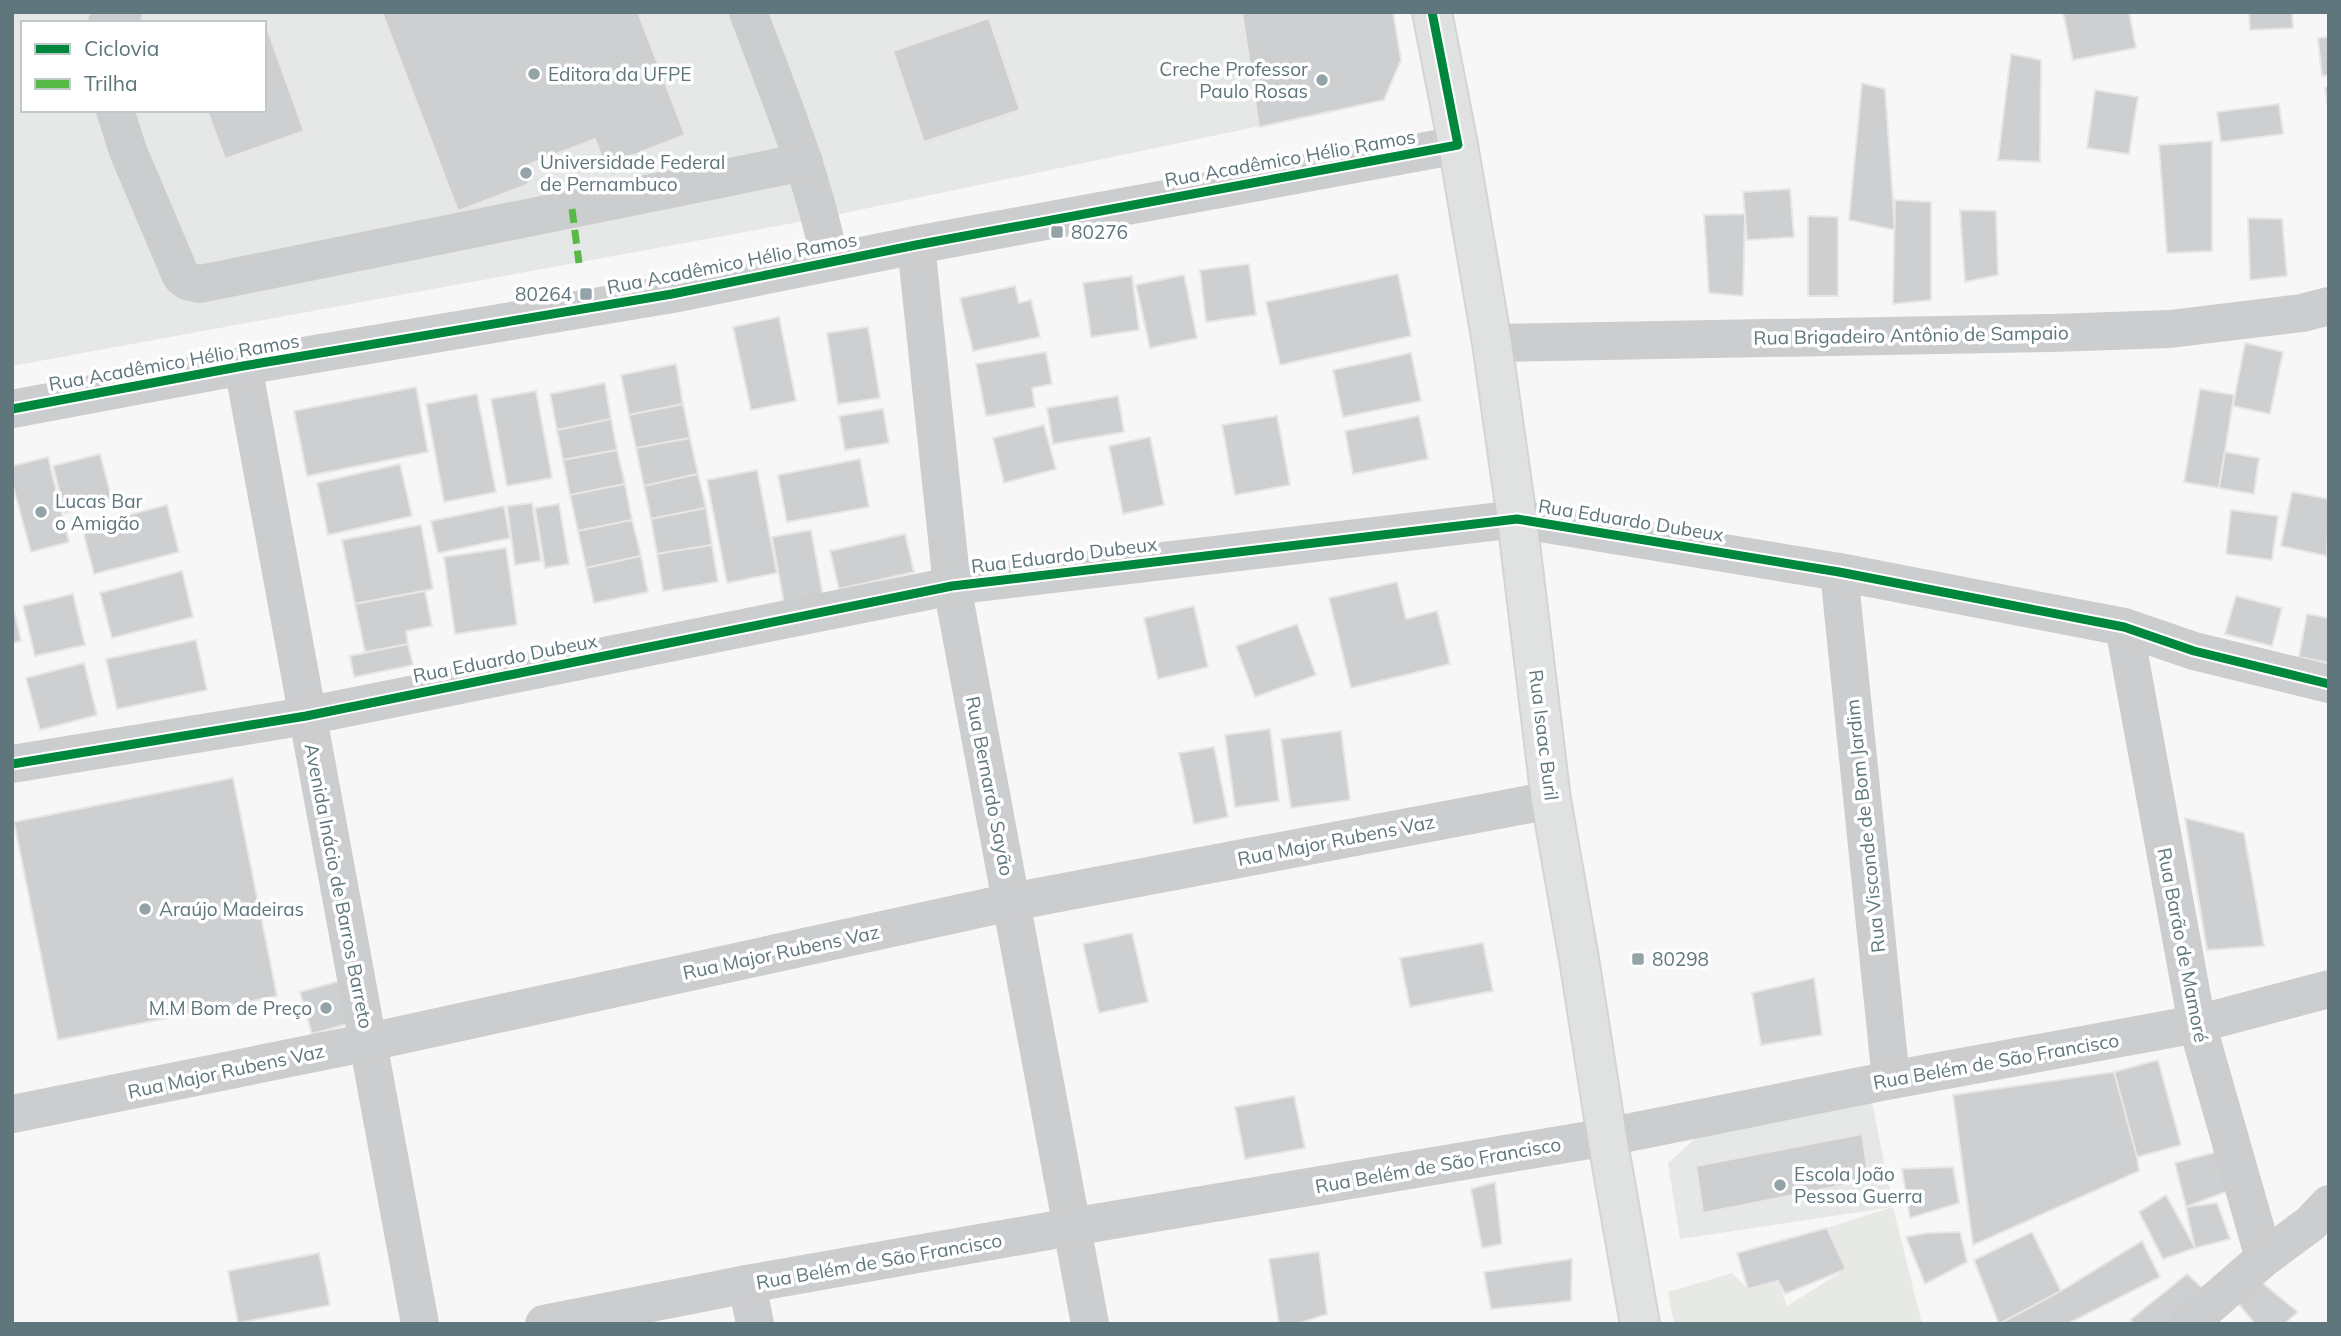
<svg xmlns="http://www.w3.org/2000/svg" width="2341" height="1336" font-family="Mulish,sans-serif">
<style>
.built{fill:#e5e8e7;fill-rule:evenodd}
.green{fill:#e7e9e4}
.building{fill:#cdcfd0;stroke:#e6e6e6;stroke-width:2}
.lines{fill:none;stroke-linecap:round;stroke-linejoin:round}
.major-casing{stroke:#d3d4d5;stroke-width:42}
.minor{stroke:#cccdce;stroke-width:38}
.major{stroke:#e0e1e1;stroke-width:38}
.quiet{stroke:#58b947;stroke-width:7;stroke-dasharray:14 7;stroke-linecap:butt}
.cycleway-casing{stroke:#fff;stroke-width:13}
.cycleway{stroke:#00873e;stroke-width:9}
.poi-dot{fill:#94a3a7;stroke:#fff;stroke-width:2.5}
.labels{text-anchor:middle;stroke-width:7;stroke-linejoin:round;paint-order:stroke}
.poi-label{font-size:19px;fill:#5e767c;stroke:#fff;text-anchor:start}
.street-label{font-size:19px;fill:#5e767c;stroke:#fff}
</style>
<rect width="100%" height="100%" fill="#f7f7f7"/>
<g class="built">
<path d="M12,12H1393L1401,60L1384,100L821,218L12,366ZM23,23H264V110H23Z"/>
<path d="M1871,1097L1893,1207L1680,1239L1668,1163L1702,1132Z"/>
</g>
<path class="green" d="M1893,1207L1922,1324H1674L1668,1292L1732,1273L1748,1289L1778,1281L1787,1306L1846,1269L1827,1228Z"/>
<g class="building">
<path d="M382,12H638L685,135L605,166L595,139L522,167L529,184L458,211Z"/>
<path d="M1242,12H1393L1401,60L1384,100L1259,127Z"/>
<path d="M2063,12H2129L2136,48L2073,60Z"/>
<path d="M2249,12H2292L2293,28L2250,30Z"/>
<path d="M989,18L1020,110L924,142L893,51Z"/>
<path d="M267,28L304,131L225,159L207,110H264V29Z"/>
<path d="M2329,37V75L2322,76L2318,38Z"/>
<path d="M2011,54L2041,60L2040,162L1998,160Z"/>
<path d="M1862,83L1885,89L1895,230L1849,220Z"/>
<path d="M2325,88H2329V115Z"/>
<path d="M2095,90L2138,97L2129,154L2087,148Z"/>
<path d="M2279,104L2283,134L2221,142L2217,112Z"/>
<path d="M2212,141V251L2167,253L2159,145Z"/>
<path d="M1790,189L1794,237L1747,240L1743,192Z"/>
<path d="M1895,200L1931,202V300L1893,304Z"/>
<path d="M1960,210L1996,211L1998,275L1965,282Z"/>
<path d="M1745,214L1743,296L1709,293L1704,215Z"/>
<path d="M1808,216L1838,217V296H1808Z"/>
<path d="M2248,218L2282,219L2287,276L2250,280Z"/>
<path d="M1249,264L1256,315L1206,322L1200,270Z"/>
<path d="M1398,274L1411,336L1280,365L1266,302Z"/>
<path d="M1184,275L1197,338L1150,348L1136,285Z"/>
<path d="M1132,276L1139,330L1091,337L1083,283Z"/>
<path d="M1015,286L1019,303L1031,300L1040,337L973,351L960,298Z"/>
<path d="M779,317L796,401L751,410L733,327Z"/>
<path d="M868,327L880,398L838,404L827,333Z"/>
<path d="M2245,343L2283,352L2270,414L2233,406Z"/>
<path d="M1046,352L1052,384L1032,388L1035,407L986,416L976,364Z"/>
<path d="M1411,353L1421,401L1343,417L1333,370Z"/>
<path d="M676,364L683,404L629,415L621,375Z"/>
<path d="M605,383L611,419L557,430L550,394Z"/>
<path d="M416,387L428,452L307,476L294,411Z"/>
<path d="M2200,389L2234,395L2219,488L2184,482Z"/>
<path d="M536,391L552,478L507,486L491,399Z"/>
<path d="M477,394L496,492L444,502L426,404Z"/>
<path d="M1118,396L1124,432L1053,444L1047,408Z"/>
<path d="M683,404L690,438L636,448L629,415Z"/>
<path d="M883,409L889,443L845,450L839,416Z"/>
<path d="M1277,416L1290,485L1235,495L1222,425Z"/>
<path d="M1419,416L1428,459L1353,474L1345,431Z"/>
<path d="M611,419L617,450L563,460L557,430Z"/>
<path d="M1044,425L1056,469L1004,483L993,438Z"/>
<path d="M1150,437L1164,505L1123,514L1109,446Z"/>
<path d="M690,438L698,474L644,486L636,448Z"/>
<path d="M617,450L625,484L570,495L563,460Z"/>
<path d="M2225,452L2259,458L2254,494L2219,488Z"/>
<path d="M100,454L112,500L65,513L53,466Z"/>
<path d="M48,457L69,542L31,552L12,482V466Z"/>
<path d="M860,459L869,507L787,522L778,475Z"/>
<path d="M400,464L412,516L328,535L317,483Z"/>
<path d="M757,470L777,573L727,583L707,480Z"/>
<path d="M698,474L706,508L651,519L644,486Z"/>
<path d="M625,484L632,520L578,531L570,495Z"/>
<path d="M2292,492L2329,499L2327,556L2281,546Z"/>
<path d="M532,503L541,561L515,565L507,506Z"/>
<path d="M559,504L569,564L545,568L535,508Z"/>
<path d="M167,505L179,552L94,574L82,527Z"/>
<path d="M504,506L510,538L438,553L431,521Z"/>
<path d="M706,508L712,545L657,554L651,519Z"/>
<path d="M2231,510L2278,516L2272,560L2226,554Z"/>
<path d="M632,520L641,556L586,568L578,531Z"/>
<path d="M421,525L433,589L355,604L342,540Z"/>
<path d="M811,530L823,596L784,603L772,537Z"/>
<path d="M905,534L914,572L839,589L830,551Z"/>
<path d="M712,545L718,582L663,591L657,554Z"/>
<path d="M506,548L517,625L455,634L444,557Z"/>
<path d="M641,556L648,592L594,603L586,568Z"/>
<path d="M182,571L193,617L112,638L100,593Z"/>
<path d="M1397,582L1406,619L1437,611L1450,664L1351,688L1329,598Z"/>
<path d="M425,591L432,626L406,631L408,644L365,652L355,604Z"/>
<path d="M73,594L85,645L35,656L23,606Z"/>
<path d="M2236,596L2282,608L2272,646L2225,634Z"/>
<path d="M12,601L21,641L12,643Z"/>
<path d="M1194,606L1208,667L1158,679L1144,618Z"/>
<path d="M2307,614L2329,618V663L2299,657Z"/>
<path d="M1297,624L1316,675L1255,697L1236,646Z"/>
<path d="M196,640L207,690L117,709L106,659Z"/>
<path d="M408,644L413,665L354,677L350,656Z"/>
<path d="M84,663L97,715L40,730L26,678Z"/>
<path d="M1270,729L1279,801L1235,807L1225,735Z"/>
<path d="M1341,731L1350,800L1291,808L1281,739Z"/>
<path d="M1214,747L1228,817L1194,824L1179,753Z"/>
<path d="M233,778L277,996L58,1040L14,822Z"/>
<path d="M2185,818L2244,833L2264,946L2207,950Z"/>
<path d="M1132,933L1148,1002L1099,1013L1083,944Z"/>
<path d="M1483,943L1493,991L1410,1007L1400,958Z"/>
<path d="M1814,978L1822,1035L1761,1045L1752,993Z"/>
<path d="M339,981L351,1023L312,1034L300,992Z"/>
<path d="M2158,1060L2181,1145L2137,1157L2114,1072Z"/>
<path d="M2114,1072L2137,1157L2139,1171L1973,1245L1953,1095Z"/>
<path d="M1294,1096L1305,1148L1245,1159L1235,1107Z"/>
<path d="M1862,1134L1869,1180L1703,1213L1696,1166Z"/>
<path d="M2220,1151L2233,1189L2186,1207L2175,1163Z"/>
<path d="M1953,1167L1959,1203L1910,1218L1902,1169Z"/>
<path d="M1495,1182L1502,1244L1482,1248L1471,1189Z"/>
<path d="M2166,1195L2195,1248L2163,1259L2139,1212Z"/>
<path d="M2217,1203L2230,1239L2195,1248L2186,1207Z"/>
<path d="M1827,1228L1846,1269L1785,1294L1778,1281L1748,1289L1737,1253Z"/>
<path d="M1960,1232L1967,1262L1925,1284L1906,1237L1927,1233Z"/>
<path d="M2032,1232L2061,1291L1999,1324L1974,1260Z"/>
<path d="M2142,1241L2160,1277L2067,1324H1999L2061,1291Z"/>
<path d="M1319,1252L1327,1314L1297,1324H1279L1269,1259Z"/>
<path d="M319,1253L330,1305L238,1323L228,1271Z"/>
<path d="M1572,1259L1571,1301L1491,1309L1484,1272Z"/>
<path d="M2187,1274L2215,1300L2184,1324H2134L2130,1320Z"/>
<path d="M2260,1281L2298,1312L2284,1324H2255L2238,1303Z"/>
</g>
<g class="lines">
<g class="major-casing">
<path id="major" d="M1432,12L1458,145L1492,343L1517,519L1551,800L1579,959L1607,1137L1640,1324"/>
</g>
<g class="minor">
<path d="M748,12C779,95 813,175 830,262"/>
<path d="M107,23L123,12"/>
<path d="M115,110L128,151L181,276L187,281L200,284L804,162"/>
<path d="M916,245L952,586L1090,1324"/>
<path d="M1492,343L2052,333L2170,329L2302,313L2329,306"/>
<path d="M243,366L420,1324"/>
<path d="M12,409L243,366L672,294L916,245L1458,145"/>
<path d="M1839,572L1891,1080"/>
<path d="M2124,627L2197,1024L2264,1258"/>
<path d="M12,764L306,716L952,586L1517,519L1839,572L2124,627L2194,651L2329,684"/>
<path d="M12,1114L369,1042L1011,902L1551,800"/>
<path d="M747,1284L755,1324"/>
<path d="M544,1324L747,1284L1071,1227L1607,1137L1891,1080L2197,1024L2329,989"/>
<path d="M2188,1324L2264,1258L2310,1224L2329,1204"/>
</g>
<use href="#major" class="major"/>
<path class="quiet" d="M572,209L579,263"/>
<g class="cycleway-casing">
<g id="cycleway">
<path d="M12,409L243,366L672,294L916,245L1458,145L1432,12"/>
<path d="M12,764L306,716L952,586L1517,519L1839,572L2124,627L2194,651L2329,684"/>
</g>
</g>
<use href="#cycleway" class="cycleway"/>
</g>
<g class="poi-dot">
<circle cx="534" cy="74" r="7"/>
<circle cx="1322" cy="80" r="7"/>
<circle cx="526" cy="173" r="7"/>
<rect x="1050" y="225" width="14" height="14" rx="3.5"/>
<rect x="579" y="287" width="14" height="14" rx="3.5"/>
<circle cx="41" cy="512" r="7"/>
<circle cx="145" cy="909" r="7"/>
<rect x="1631" y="952" width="14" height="14" rx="3.5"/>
<circle cx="326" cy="1008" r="7"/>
<circle cx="1780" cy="1185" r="7"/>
</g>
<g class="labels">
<g class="poi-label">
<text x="1308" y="76" text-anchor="end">Creche Professor<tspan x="1308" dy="22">Paulo Rosas</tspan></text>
<text x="548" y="81">Editora da UFPE</text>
<text x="540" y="169">Universidade Federal<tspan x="540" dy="22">de Pernambuco</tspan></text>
<text x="1071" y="239">80276</text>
<text x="572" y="301" text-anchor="end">80264</text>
<text x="55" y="508">Lucas Bar<tspan x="55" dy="22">o Amigão</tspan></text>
<text x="159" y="916">Araújo Madeiras</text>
<text x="1652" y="966">80298</text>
<text x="312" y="1015" text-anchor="end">M.M Bom de Preço</text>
<text x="1794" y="1181">Escola João<tspan x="1794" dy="22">Pessoa Guerra</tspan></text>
</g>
<g class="street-label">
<text transform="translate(1290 158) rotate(-10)" y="7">Rua Acadêmico Hélio Ramos</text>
<text transform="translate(732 263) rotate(-11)" y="7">Rua Acadêmico Hélio Ramos</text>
<text transform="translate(1911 335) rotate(-1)" y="7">Rua Brigadeiro Antônio de Sampaio</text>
<text transform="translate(174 362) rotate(-10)" y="7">Rua Acadêmico Hélio Ramos</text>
<text transform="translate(1631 520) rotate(9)" y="7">Rua Eduardo Dubeux</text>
<text transform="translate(1064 555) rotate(-7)" y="7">Rua Eduardo Dubeux</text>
<text transform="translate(505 658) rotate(-11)" y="7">Rua Eduardo Dubeux</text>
<text transform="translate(1544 735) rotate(83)" y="7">Rua Isaac Buril</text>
<text transform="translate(990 786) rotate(79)" y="7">Rua Bernardo Sayão</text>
<text transform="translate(1865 826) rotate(-96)" y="7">Rua Visconde de Bom Jardim</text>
<text transform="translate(1336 840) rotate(-11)" y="7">Rua Major Rubens Vaz</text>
<text transform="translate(339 886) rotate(79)" y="7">Avenida Inácio de Barros Barreto</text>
<text transform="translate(2183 945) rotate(79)" y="7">Rua Barão de Mamoré</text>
<text transform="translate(781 952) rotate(-12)" y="7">Rua Major Rubens Vaz</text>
<text transform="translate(1996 1061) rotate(-10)" y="7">Rua Belém de São Francisco</text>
<text transform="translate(226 1071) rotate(-12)" y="7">Rua Major Rubens Vaz</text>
<text transform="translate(1438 1165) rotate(-10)" y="7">Rua Belém de São Francisco</text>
<text transform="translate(879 1261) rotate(-10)" y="7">Rua Belém de São Francisco</text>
</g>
</g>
<rect width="2341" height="1336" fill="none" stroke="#5e767c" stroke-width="28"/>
<rect x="21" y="21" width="245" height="91" fill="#ffffff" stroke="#bfc8cb" stroke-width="2"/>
<rect x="35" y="44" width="35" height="10" fill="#00873e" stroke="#bfc8cb" stroke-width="2"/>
<text x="84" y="56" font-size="21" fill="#5e767c">Ciclovia</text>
<rect x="35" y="79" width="35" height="10" fill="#58b947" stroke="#bfc8cb" stroke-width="2"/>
<text x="84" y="91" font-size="21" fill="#5e767c">Trilha</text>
</svg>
